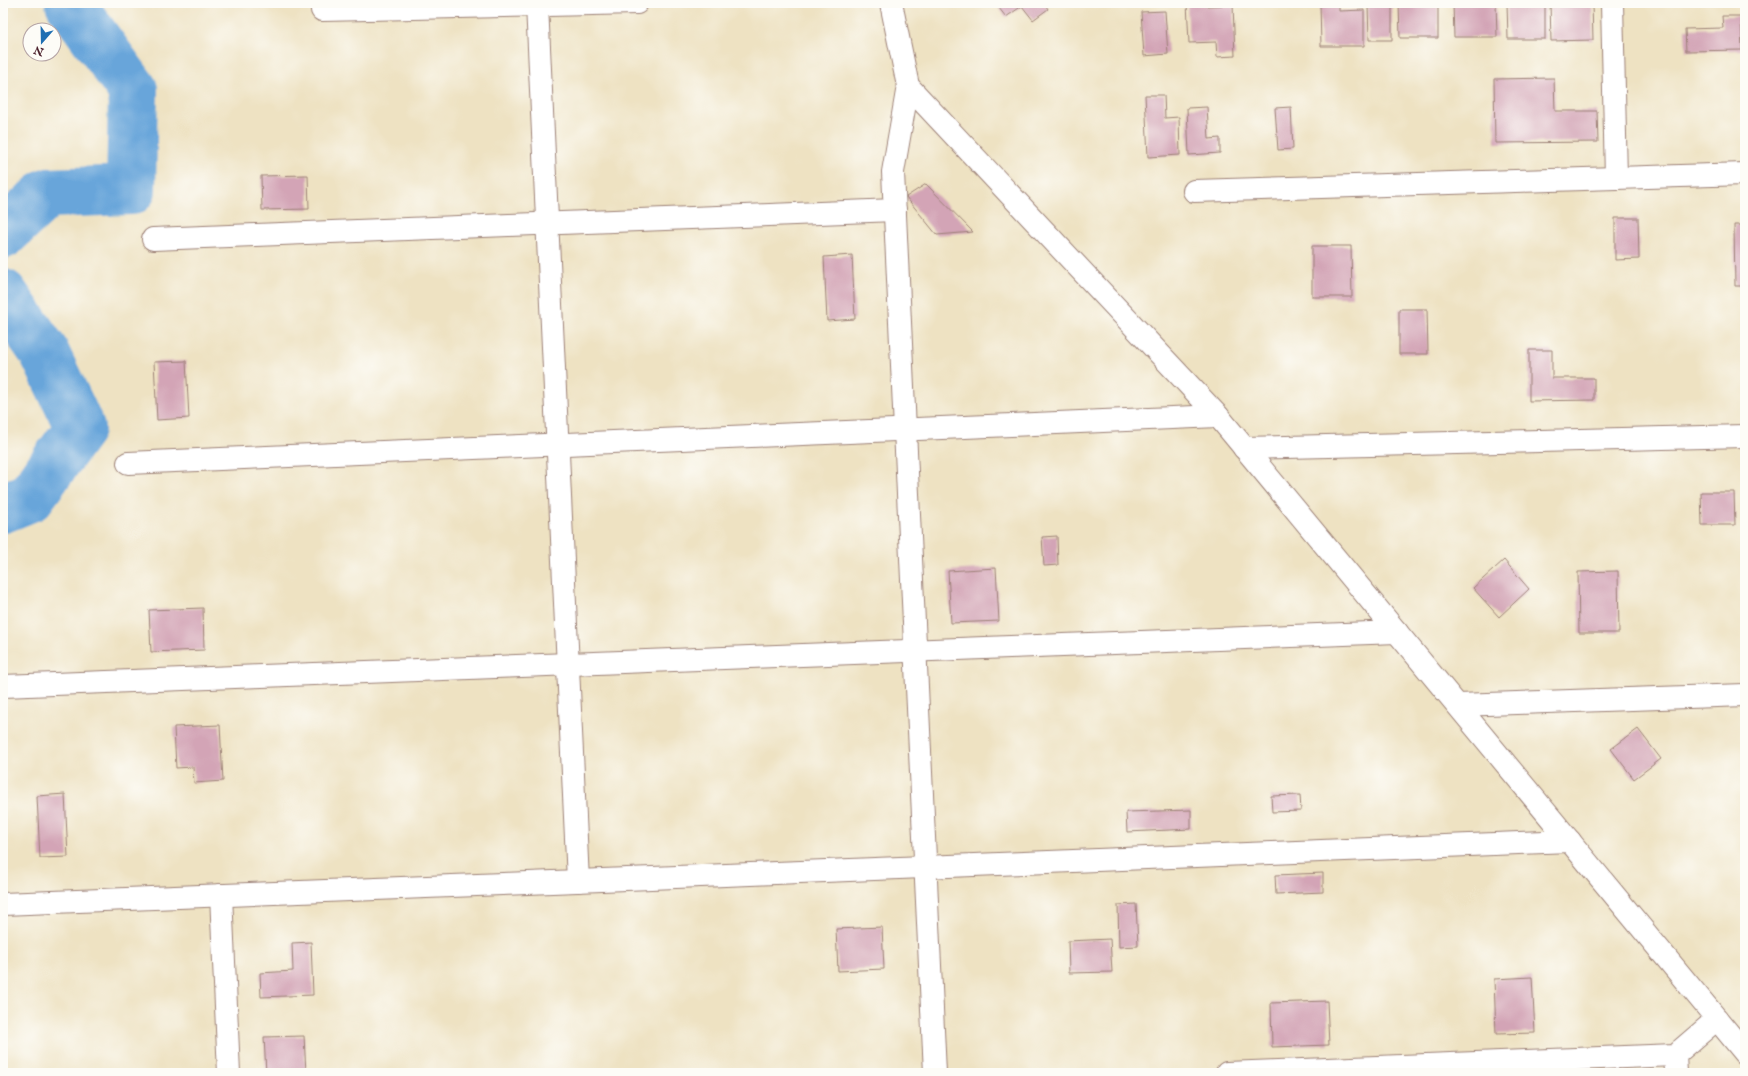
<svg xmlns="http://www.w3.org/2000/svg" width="1748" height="1076" font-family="'IM FELL English',serif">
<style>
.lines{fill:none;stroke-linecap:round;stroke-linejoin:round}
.river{stroke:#68a5da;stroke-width:50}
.building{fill:#d3a4b6}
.minor-casing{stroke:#9c8076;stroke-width:24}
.tertiary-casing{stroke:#9c8076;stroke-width:24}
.minor{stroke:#fff;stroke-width:22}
.tertiary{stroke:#fff;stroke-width:22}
</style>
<rect width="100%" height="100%" fill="#fdfcf7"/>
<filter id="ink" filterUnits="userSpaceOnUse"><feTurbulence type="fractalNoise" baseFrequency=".025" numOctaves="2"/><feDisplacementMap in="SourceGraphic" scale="8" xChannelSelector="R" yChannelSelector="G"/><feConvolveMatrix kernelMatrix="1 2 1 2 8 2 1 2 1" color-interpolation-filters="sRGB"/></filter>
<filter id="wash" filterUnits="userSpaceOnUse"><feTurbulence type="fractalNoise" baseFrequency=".012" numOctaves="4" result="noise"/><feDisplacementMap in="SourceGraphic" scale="16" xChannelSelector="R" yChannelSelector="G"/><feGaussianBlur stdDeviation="0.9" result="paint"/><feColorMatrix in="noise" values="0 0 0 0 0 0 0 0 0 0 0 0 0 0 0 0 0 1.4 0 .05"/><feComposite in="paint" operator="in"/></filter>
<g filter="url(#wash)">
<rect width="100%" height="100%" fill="#eee2c2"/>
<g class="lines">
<g class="river">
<path d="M3,234L47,193L131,190L133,90L70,3"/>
<path d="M3,294L44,352L80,428L30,497L3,508"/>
</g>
</g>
<g id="blocks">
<g class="building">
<path d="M995,3H1044L1048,9L1033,20L1022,6L1006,17Z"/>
<path d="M1187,3H1206V6L1233,5L1235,56L1217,57L1216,42L1189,43Z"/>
<path d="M1320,3H1339V11L1364,10V46H1321Z"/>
<path d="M1399,3H1438V38H1400Z"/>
<path d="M1453,3H1496L1497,37H1454Z"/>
<path d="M1507,3H1545V39H1508Z"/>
<path d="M1550,3H1592L1593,40L1551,41Z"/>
<path d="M1392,5V40H1369L1368,6Z"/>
<path d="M1165,11L1168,54L1144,56L1141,12Z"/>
<path d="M1722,16H1741L1742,50L1686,51L1685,29L1723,28Z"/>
<path d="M1554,78L1555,111H1597L1598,142L1495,143L1494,79Z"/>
<path d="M1145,95H1164L1165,118L1179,117L1180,155L1148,157Z"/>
<path d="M1207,107L1209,139L1220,138V153L1189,155L1187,108Z"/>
<path d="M1291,107L1293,149L1278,150L1275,108Z"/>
<path d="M308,175L309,209L262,210L261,176Z"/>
<path d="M926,184L973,232L937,235L906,197Z"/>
<path d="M1615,218H1638L1639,259L1615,260Z"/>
<path d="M1734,225H1745V286H1735Z"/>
<path d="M1312,246H1351L1352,297H1312Z"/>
<path d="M852,255L855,319L827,321L824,257Z"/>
<path d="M1399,309H1427L1428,354H1399Z"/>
<path d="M1529,350H1552V378H1594V400L1529,401Z"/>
<path d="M186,361L189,418L157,420L154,362Z"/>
<path d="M1701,492H1734L1735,525H1702Z"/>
<path d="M1057,536L1058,565L1044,566L1042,537Z"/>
<path d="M1504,560L1529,589L1499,617L1473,588Z"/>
<path d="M996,568L999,621L951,623L948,571Z"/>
<path d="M1618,571L1619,633H1579L1578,572Z"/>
<path d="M203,608L204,650L151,652L149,610Z"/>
<path d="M220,725L223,781L194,783L193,767L176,768L174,727Z"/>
<path d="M1638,729L1661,759L1634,779L1611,749Z"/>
<path d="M65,794L68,857L40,858L37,796Z"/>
<path d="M1300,795L1301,811L1272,812L1271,796Z"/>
<path d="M1191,810V829L1127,832L1126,812Z"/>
<path d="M1323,873V892L1276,894L1275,875Z"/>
<path d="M1136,904L1138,946L1119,947L1118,905Z"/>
<path d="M882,927L884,969L838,971L836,929Z"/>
<path d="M1110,939L1112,972L1069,973L1068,941Z"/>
<path d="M311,942L313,995L261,997L260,973L293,971L292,943Z"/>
<path d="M1532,977L1535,1033L1496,1034L1494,979Z"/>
<path d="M1327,1001L1329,1045L1272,1047L1271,1003Z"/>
<path d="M304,1036L306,1073H266L264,1037Z"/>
</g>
</g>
</g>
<g filter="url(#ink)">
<use href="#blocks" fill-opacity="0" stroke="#9c8076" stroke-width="1"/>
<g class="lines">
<g class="minor-casing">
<g id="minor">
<path d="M1612,3L1616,178"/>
<path d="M537,5L578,881"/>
<path d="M322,10L637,3"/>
<path d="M908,86L893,172L935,1073"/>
<path d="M1194,191L1745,174"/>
<path d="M153,239L895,210"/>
<path d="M1244,448L1745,436"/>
<path d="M128,463L1218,416"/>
<path d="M3,686L1397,632"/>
<path d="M1458,705L1745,695"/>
<path d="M221,895L229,1073"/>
<path d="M3,904L1570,841"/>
<path d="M1675,1055L1676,1073"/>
<path d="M1227,1073L1675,1055L1717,1019"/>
</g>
</g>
<g class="tertiary-casing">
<path id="tertiary" d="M891,3L908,86L1218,416L1745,1053"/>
</g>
<use href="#minor" class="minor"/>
<use href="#tertiary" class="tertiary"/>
</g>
</g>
<rect width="1748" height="1076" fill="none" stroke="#fdfcf7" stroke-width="16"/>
<g transform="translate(42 42) rotate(200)"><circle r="19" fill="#fdfcf7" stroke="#b5a4a5"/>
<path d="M0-3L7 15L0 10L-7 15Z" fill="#1f6fb2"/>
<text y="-6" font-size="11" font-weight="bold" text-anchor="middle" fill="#4a1f2b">N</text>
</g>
</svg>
